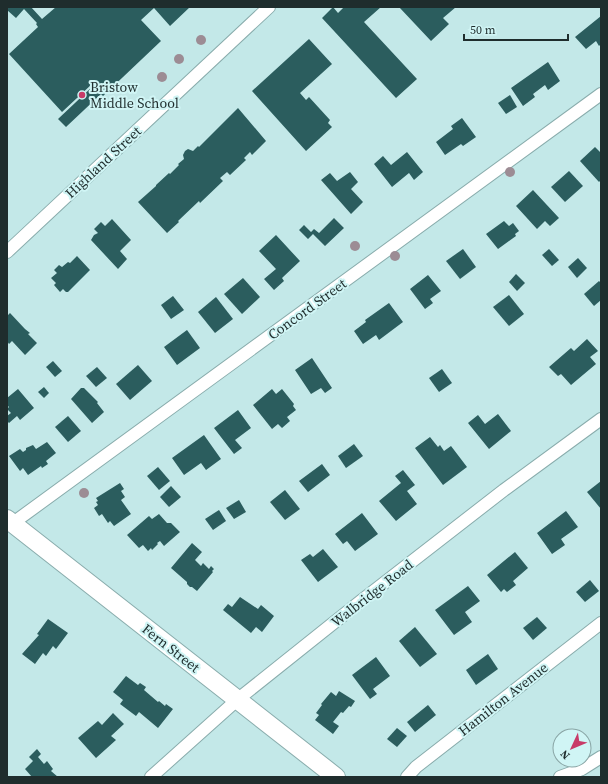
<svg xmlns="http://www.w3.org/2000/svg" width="608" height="784" font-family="'Source Serif 4',serif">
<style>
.building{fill:#2b5d5e}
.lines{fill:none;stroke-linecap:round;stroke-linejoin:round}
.street-casing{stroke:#89acac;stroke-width:14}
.secondary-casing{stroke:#89acac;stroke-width:20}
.street{stroke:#fff;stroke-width:12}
.secondary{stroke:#fff;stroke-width:18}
.tree{fill:#9c8c94}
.poi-dot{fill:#c83b68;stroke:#d0f5f5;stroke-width:1.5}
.labels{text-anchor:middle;stroke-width:4;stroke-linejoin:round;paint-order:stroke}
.poi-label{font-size:14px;fill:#1f2d2d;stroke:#d0f5f5;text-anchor:start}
.street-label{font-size:14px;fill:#1f2d2d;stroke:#d0f5f5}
</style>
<rect width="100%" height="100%" fill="#c3e8e8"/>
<g class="building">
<path d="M7,7H31L42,19L56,7H190L170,26L154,8L141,20L161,41L103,96L101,94L66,127L58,119L93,86L92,84L62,112L9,54L38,27L36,24L37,23L24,9L16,18L7,10Z"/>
<path d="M333,7L338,13L344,7H381L364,22L417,79L396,98L322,18Z"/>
<path d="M399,7H456L443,18L449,24L431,41Z"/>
<path d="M601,16V44L599,46L596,41L586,49L575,37Z"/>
<path d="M309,39L332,64L300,93L306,100L309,97L330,120L328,123L332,127L306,151L252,91Z"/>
<path d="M548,62L560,81L548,90L545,85L533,94L535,97L523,106L511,88Z"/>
<path d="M510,95L517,107L506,114L498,103Z"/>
<path d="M238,108L266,141L252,155L250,152L244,158L246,160L230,175L227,172L220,178L223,181L200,203L199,201L178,221L179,222L167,233L138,202L156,186V185L169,173L170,174L179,165L178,164L184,159L183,155L185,151L188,149L193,151L198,146L199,147Z"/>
<path d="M462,118L476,137L463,146L461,144L445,155L436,142L453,129L451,126Z"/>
<path d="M595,147L601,153V180L599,182L580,161Z"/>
<path d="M407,152L423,172L414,180L409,173L392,187L374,164L383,156L391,165Z"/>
<path d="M569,171L583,186L565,202L551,187Z"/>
<path d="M350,172L358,182L351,189L363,202L351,214L321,180L330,173L337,181Z"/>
<path d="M533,190L559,218L550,226L545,221L537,229L516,206Z"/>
<path d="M334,218L344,228L325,246L313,234L308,239L299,230L304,225L311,232L314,229L319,233Z"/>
<path d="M112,219L131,240L120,251L127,259L118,269L91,240L94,235L98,233L94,229L101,222L105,226Z"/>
<path d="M504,221L509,226L513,223L519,231L515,234L516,236L498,249L486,234Z"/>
<path d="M276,235L300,261L282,278L284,281L274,290L264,279L276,269L259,251Z"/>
<path d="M463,249L476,267L460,279L446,261Z"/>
<path d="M549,249L559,260L552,266L542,255Z"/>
<path d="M77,256L90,270L68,292H66L63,289L60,292L54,285L56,283L51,278L57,273L54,270L59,265L62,267L68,262L70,263Z"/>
<path d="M578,258L587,268L577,278L568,267Z"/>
<path d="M516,274L525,283L517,291L509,282Z"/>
<path d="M428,275L441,291L430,299L433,303L425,309L410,289Z"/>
<path d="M243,278L260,297L242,314L224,294Z"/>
<path d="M599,281L601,283V300L594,306L584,294Z"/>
<path d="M509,295L524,314L509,326L493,307Z"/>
<path d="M173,296L184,310L171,319L161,305Z"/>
<path d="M216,297L233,319L215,333L198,312Z"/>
<path d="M389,303L403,322L379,340L376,335L363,344L354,331L366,322L365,320Z"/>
<path d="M10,313L25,329L30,333L28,334L37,343L25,355L12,341L9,344L7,341V316Z"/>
<path d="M187,330L200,348L177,365L164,347Z"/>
<path d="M587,339L598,351L590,357L596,364L571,385L561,374L558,376L549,367L571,348L574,351Z"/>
<path d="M312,358L332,388L325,393L321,388L311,394L295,370Z"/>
<path d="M53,361L62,371L55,377L46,367Z"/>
<path d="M138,365L152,381L130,400L116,384Z"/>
<path d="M97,367L107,378L96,387L86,376Z"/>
<path d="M442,369L452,383L439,392L429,378Z"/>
<path d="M44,387L49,393L44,398L38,392Z"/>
<path d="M81,388H84L98,402L97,403L104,412L92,423L71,399Z"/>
<path d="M18,389L34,408L20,420L17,416L9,423L7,421V416L11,413L7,409L9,407L7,405V398Z"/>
<path d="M272,389L276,394L282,389L294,404L293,406L296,410L287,417L290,421L282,428L278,424L272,429L253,405Z"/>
<path d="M238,410L251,428L235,440L242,448L234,454L214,428Z"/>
<path d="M498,414L511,431L489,449L468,423L478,415L485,424Z"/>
<path d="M68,416L81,431L68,442L55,427Z"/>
<path d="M204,435L221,459L206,470L201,463L184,475L172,458Z"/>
<path d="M430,437L438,447L440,445L444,451L451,446L467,467L443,485L415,448Z"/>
<path d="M47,442L56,453L46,461L48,464L42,468L41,466L28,475L23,468L20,471L9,456L20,449L23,452L26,450V448L33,445L36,449Z"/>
<path d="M354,444L363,456L346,468L338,456Z"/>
<path d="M322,464L330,475L308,492L299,481Z"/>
<path d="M158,467L170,481L159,490L147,476Z"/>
<path d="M403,470L415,485L407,491L417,504L396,521L379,501L401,483L395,476Z"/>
<path d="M601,481V509L587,492Z"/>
<path d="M120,483L124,489L121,491L125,497L121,500L131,514L114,526L110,521L108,523L102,514L99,516L94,508L98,505L96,502L98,501L96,498Z"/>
<path d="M171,486L181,497L169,507L160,497Z"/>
<path d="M285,490L300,509L285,520L270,502Z"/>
<path d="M239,500L246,512L234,519L226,508Z"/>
<path d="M219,510L226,521L213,530L205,519Z"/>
<path d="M566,511L578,527L561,539L565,545L552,554L537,533Z"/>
<path d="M362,513L378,534L355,551L347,541L343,544L335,534Z"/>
<path d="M159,514L167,523H171L180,532L164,546L160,541L157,543L158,544L152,550L151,548L148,551L143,545L139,548L127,535L149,516L152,519Z"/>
<path d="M192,543L202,552L195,560L201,566L203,563L209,569L211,566L214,569L212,571L213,572L197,591L192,587H190L187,584V582L171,568Z"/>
<path d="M323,549L338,567L318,582L301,560L310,554L313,557Z"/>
<path d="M515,552L528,568L513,581L516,585L507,592L504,589L501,592L487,575Z"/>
<path d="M590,580L599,591L585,602L576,592Z"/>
<path d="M468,586L480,601L465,612L472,622L454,635L435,610Z"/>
<path d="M240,597L258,609L261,605L274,616L262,632L256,627L251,633L223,610L228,604L232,607Z"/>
<path d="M537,617L547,628L533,640L523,628Z"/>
<path d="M48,619L68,633L56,649L53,646L46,656L43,653L35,664L22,654L39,635L37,634Z"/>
<path d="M415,627L437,654L420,667L399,641Z"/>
<path d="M488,654L498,669L476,685L466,670Z"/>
<path d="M376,657L390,676L373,689L377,694L370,699L352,675Z"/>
<path d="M126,676L138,685L140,683L146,687L144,690L158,702L159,701L165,706L166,704L173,709L158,728L139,712L136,716L120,704L123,700L113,692Z"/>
<path d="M339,691L355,701L351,707L349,706L343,713L341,712L333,722L339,726L333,734L315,720L319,715L316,713L322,705L321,704L331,692L336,696Z"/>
<path d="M428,705L436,715L415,732L407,722Z"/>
<path d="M113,713L124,724L111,736L116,740L96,758L78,738L98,721L102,725Z"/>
<path d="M397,728L407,736L397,747L387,739Z"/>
<path d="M37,749L41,754L38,757L44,764L47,761L53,769L51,771L58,777H32L25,769L33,761L29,757Z"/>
</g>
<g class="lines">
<g class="street-casing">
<g id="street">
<path d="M7,252L269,7"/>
<path d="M13,523L601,94"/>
<path d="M151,777L237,700L361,601L504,490L601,419"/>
<path d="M407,777L416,767L601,623"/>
<path d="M560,777L582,769L601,757"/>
</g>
</g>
<g class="secondary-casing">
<path id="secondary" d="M7,519L336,777"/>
</g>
<use href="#street" class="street"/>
<use href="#secondary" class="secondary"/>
</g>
<g class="tree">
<circle cx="201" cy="40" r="5"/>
<circle cx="179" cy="59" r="5"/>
<circle cx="162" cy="77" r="5"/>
<circle cx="510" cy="172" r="5"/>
<circle cx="355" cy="246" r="5"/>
<circle cx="395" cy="256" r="5"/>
<circle cx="84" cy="493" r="5"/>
</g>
<circle class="poi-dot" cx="82" cy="95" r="4"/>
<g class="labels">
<g class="poi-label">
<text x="90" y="92">Bristow<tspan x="90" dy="16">Middle School</tspan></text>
</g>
<g class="street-label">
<text transform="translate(103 162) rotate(-43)" y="5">Highland Street</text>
<text transform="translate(307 309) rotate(-36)" y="5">Concord Street</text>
<text transform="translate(372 593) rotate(-38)" y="5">Walbridge Road</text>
<text transform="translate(171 648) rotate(38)" y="5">Fern Street</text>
<text transform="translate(503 699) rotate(-38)" y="5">Hamilton Avenue</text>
</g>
</g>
<rect width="608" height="784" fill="none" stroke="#1f2d2d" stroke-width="16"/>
<g transform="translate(572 748) rotate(226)"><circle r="19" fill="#d0f5f5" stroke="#89a5a5"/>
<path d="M0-3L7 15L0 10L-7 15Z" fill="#c83b68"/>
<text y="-6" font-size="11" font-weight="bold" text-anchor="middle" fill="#1f2d2d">N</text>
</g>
<path d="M464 34v6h104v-6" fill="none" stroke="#1f2d2d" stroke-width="2"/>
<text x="470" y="34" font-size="12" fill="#1f2d2d" stroke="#d0f5f5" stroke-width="3" paint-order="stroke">50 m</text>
</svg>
